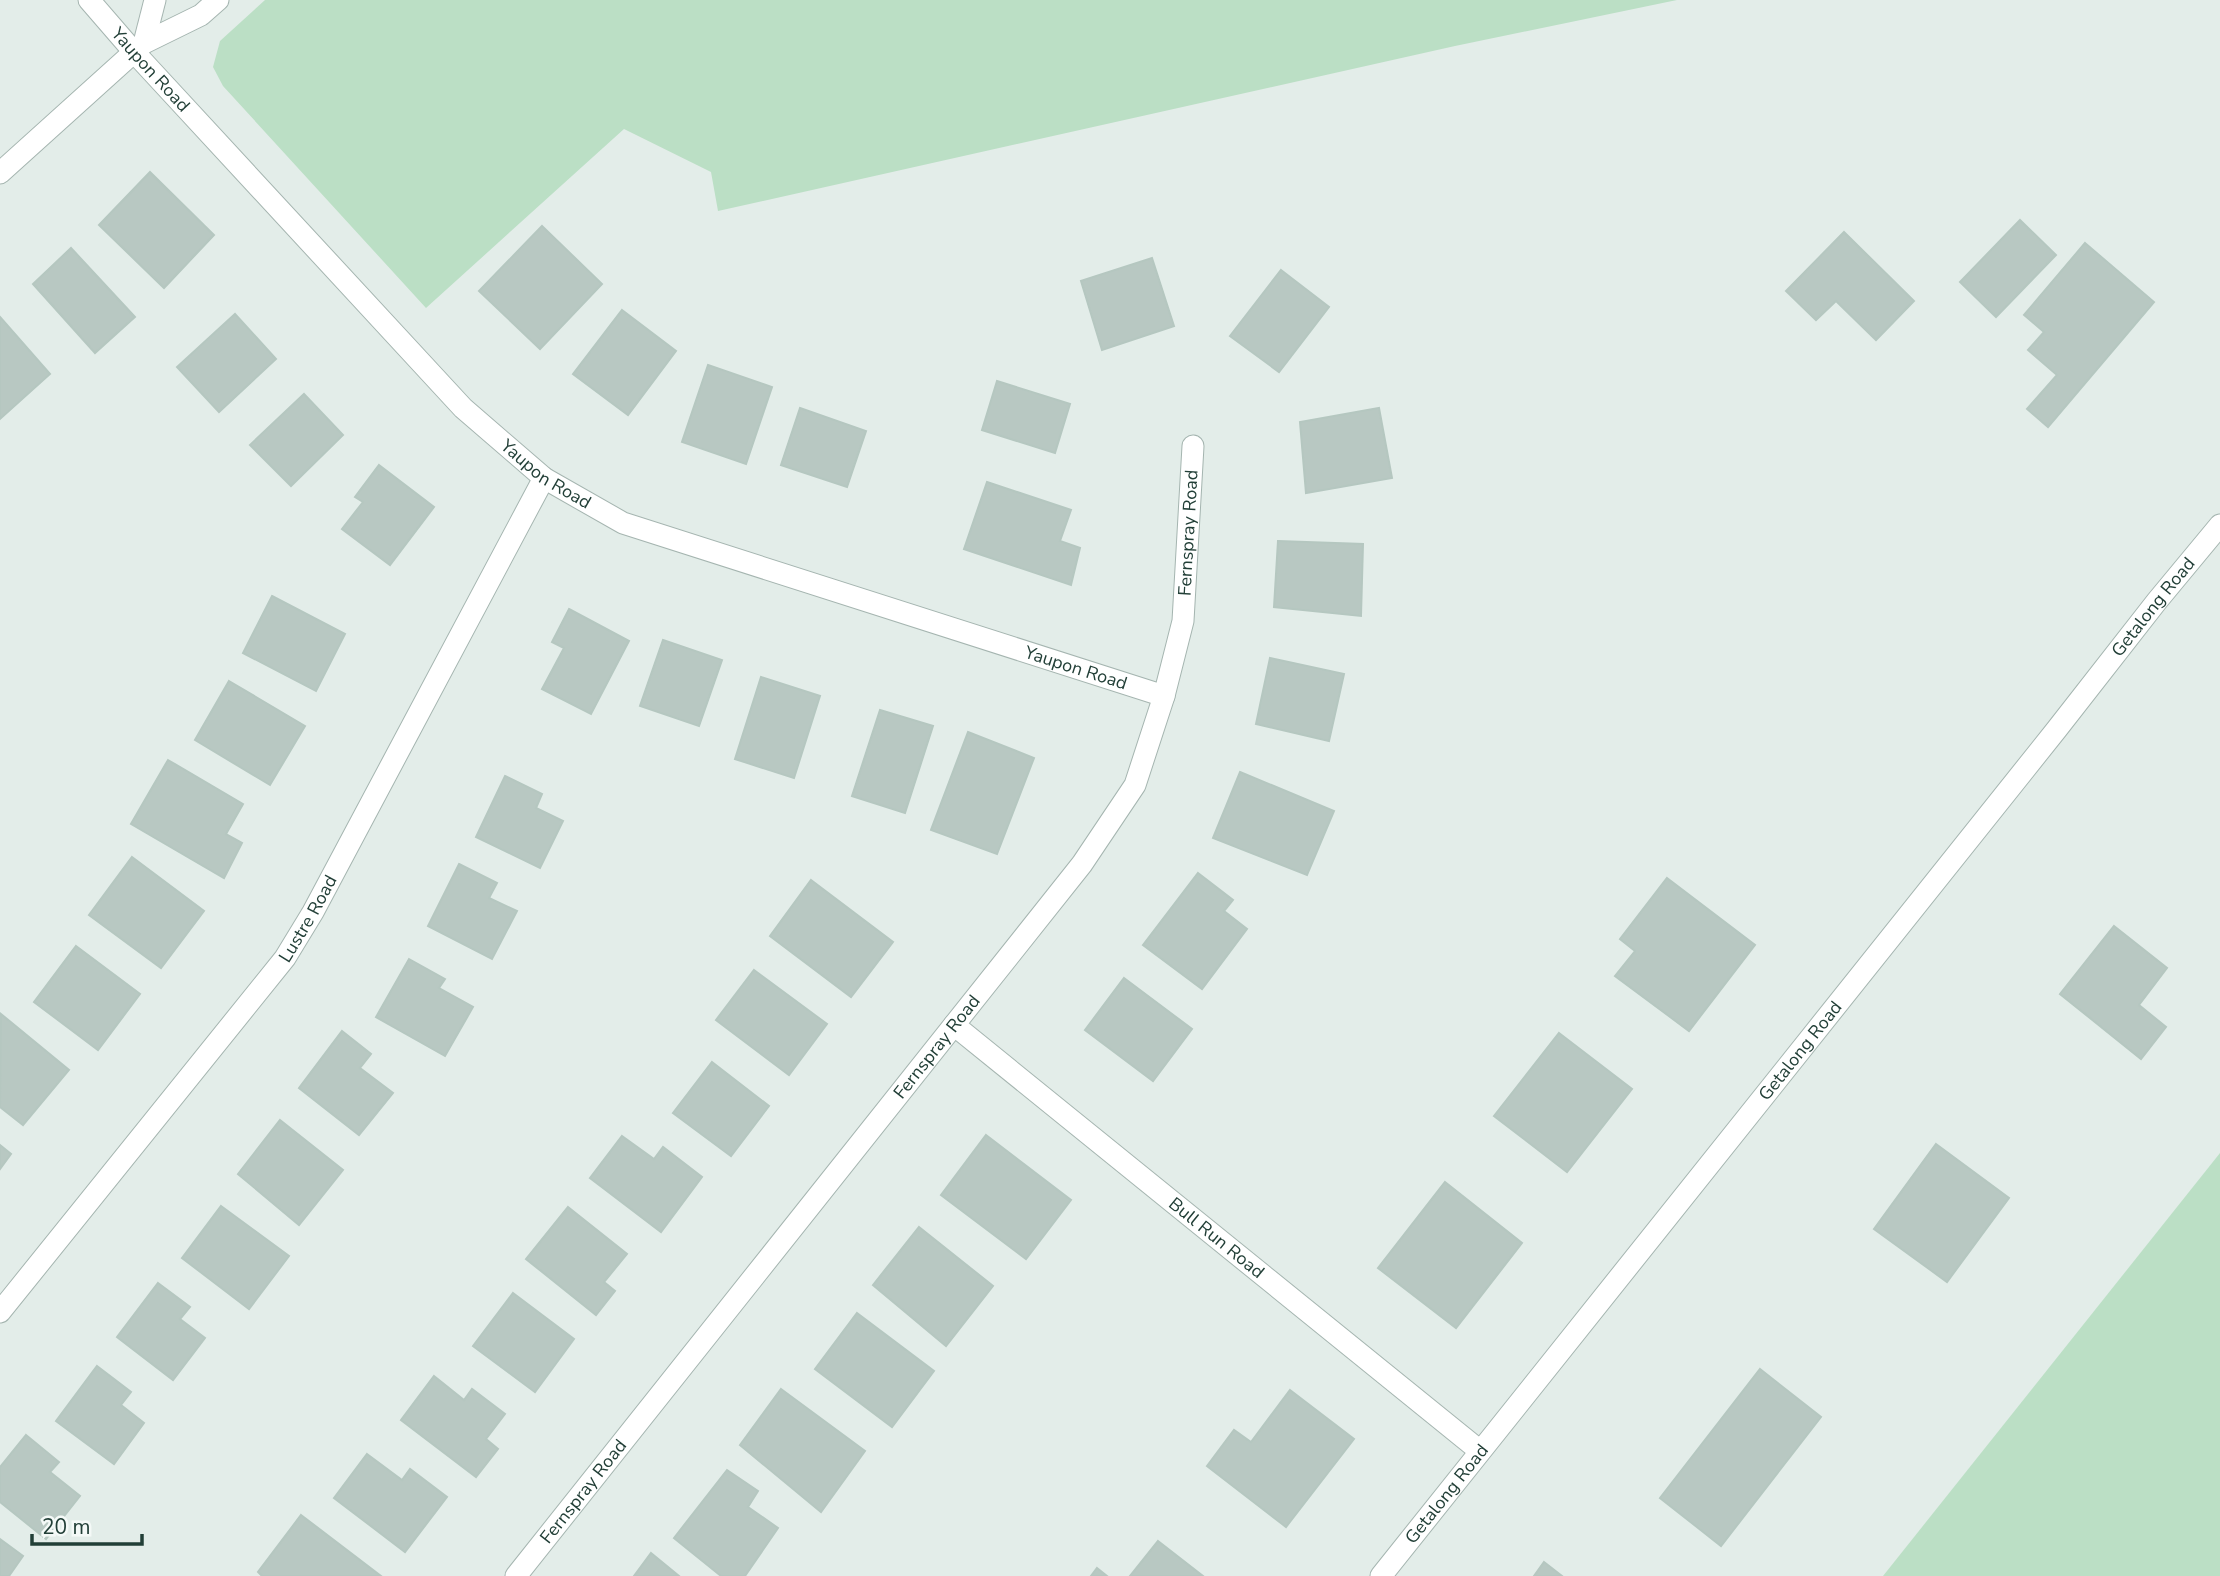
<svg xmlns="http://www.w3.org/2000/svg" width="2220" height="1576" font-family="'Nunito Sans',sans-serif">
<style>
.green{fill:#bbdfc5}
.building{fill:#b8c8c2;stroke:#b5c7c0;stroke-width:2}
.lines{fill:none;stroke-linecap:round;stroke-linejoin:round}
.minor-casing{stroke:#a5b5b0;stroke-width:23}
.minor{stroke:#fff;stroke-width:21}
.labels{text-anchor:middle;stroke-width:5;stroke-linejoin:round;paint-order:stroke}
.street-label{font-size:18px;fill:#223f37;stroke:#f4f9f7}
</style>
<rect width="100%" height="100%" fill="#e3ede9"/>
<g class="green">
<path d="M265,0H1677L1455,46L718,211L711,172L624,129L426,308L223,86L213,67L220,41Z"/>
<path d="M2220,1153V1576H1883Z"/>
</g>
<g class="building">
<path d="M150,172L214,235L164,288L99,225Z"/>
<path d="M2020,220L2056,255L1996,317L1960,282Z"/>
<path d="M542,226L602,284L540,349L479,291Z"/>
<path d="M1844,232L1914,301L1876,340L1836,301L1816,320L1786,291Z"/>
<path d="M2085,243L2154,302L2048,427L2027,409L2057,375L2028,350L2044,332L2024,315Z"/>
<path d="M71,248L135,317L95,353L33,284Z"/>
<path d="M1152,258L1174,326L1102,350L1081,281Z"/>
<path d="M1281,270L1329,307L1279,372L1230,336Z"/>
<path d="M622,310L676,351L628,415L573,374Z"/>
<path d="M235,314L276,359L219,412L177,367Z"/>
<path d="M0,317L50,374L0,419Z"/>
<path d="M708,365L772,387L746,464L682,442Z"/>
<path d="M997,381L1070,404L1055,453L982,430Z"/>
<path d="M304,394L343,435L291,486L250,445Z"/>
<path d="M800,408L866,431L847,487L781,465Z"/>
<path d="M1379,408L1392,478L1306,493L1300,422Z"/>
<path d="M379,465L434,507L390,565L342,529L363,502L355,497Z"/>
<path d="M987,482L1071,510L1060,541L1080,548L1071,585L964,549Z"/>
<path d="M1278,541L1363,544L1361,616L1274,607Z"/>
<path d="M272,596L345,634L316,691L243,653Z"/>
<path d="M569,609L629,641L591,714L542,689L564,648L552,642Z"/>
<path d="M663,640L722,660L699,726L640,706Z"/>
<path d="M1270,658L1344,674L1329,741L1256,724Z"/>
<path d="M761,677L820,696L794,778L735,759Z"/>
<path d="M229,681L305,726L270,785L195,740Z"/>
<path d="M880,710L933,726L905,813L852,796Z"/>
<path d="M968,732L1034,758L997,854L931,830Z"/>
<path d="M168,760L243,804L226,834L242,843L224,878L131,824Z"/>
<path d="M1240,772L1334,811L1307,875L1213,838Z"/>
<path d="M505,776L542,794L536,808L563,821L540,868L476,837Z"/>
<path d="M132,857L204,911L161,968L89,915Z"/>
<path d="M459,864L497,883L489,898L517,911L492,959L428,926Z"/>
<path d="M1198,873L1233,900L1224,911L1247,929L1202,989L1143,945Z"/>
<path d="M1667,878L1755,945L1689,1031L1615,976L1635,951L1620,939Z"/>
<path d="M811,880L893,942L851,997L770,936Z"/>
<path d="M2114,926L2167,968L2139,1005L2166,1027L2141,1059L2060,994Z"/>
<path d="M76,946L140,994L98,1050L34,1002Z"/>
<path d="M409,959L445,979L439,988L473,1007L445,1056L376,1017Z"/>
<path d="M754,970L827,1024L789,1075L716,1020Z"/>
<path d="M1124,978L1192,1029L1153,1081L1085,1030Z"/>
<path d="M1,1014L69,1070L23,1125L0,1107Z"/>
<path d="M342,1031L371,1054L360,1068L393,1093L359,1135L299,1088Z"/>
<path d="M1559,1033L1632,1089L1567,1172L1494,1116Z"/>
<path d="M712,1062L769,1106L731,1156L673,1113Z"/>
<path d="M280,1120L343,1170L299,1225L238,1174Z"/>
<path d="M986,1135L1071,1200L1026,1259L941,1195Z"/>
<path d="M622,1136L654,1159L663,1147L702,1177L661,1232L590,1178Z"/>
<path d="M1936,1144L2009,1198L1947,1282L1874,1229Z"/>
<path d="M0,1145L11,1154L0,1169Z"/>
<path d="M1445,1182L1522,1243L1456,1328L1378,1268Z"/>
<path d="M221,1206L289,1256L249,1309L182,1258Z"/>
<path d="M568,1207L627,1254L604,1282L615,1291L596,1315L526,1259Z"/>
<path d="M919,1227L993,1286L946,1346L873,1285Z"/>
<path d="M158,1283L190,1307L180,1319L205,1338L173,1380L117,1337Z"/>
<path d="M513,1293L574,1339L535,1392L473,1346Z"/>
<path d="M857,1313L934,1371L892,1427L815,1369Z"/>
<path d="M97,1366L131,1392L121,1405L144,1423L114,1464L56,1421Z"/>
<path d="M1760,1369L1821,1417L1721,1546L1660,1498Z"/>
<path d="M434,1376L464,1400L472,1389L505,1414L486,1439L498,1449L476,1477L401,1420Z"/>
<path d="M781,1389L865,1451L821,1512L740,1445Z"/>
<path d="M1290,1390L1354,1439L1286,1527L1207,1466L1234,1430L1251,1442Z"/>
<path d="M26,1435L59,1462L50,1472L80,1496L46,1539L0,1502V1467Z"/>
<path d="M367,1454L402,1480L410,1469L447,1497L405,1552L334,1498Z"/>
<path d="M727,1470L758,1491L748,1507L778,1528L745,1576H721L674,1538Z"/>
<path d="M301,1515L381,1576H262L258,1572Z"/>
<path d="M0,1539L23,1556L9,1576H0Z"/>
<path d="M1158,1541L1203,1576H1130Z"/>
<path d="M651,1553L679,1576H634Z"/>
<path d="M1544,1562L1562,1576H1534Z"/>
<path d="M1097,1568L1107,1576H1091Z"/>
</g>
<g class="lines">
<g class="minor-casing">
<g id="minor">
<path id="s1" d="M89,0L134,52L463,408L544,478L623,523L1164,696"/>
<path d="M144,43L155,0"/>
<path d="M0,173L144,43L201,15L218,0"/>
<path id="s2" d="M954,1025L1480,1451"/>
<path id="s3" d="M0,1312L285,958L313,912L544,478"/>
<path id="s4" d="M516,1576L1082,864L1135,785L1164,696L1183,621L1193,446"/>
<path id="s5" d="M1381,1576L2057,729L2157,601L2220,525"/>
</g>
</g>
<use href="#minor" class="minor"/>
</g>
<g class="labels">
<g class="street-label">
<text dy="6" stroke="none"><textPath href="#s1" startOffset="93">Yaupon Road</textPath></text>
<text dy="6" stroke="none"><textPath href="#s1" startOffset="660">Yaupon Road</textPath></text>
<text dy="6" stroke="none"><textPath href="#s4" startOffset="1264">Fernspray Road</textPath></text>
<text dy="6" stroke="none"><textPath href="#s5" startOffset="1239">Getalong Road</textPath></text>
<text dy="6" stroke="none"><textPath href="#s1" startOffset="1227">Yaupon Road</textPath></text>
<text dy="6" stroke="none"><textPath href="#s3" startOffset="500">Lustre Road</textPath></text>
<text dy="6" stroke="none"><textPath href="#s4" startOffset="676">Fernspray Road</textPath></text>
<text dy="6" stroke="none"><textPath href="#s5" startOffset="672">Getalong Road</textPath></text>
<text dy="6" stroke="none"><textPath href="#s2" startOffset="338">Bull Run Road</textPath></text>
<text dy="6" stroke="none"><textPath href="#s4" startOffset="108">Fernspray Road</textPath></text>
<text dy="6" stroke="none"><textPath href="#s5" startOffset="105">Getalong Road</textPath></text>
</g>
</g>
<path d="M32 1534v10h110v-10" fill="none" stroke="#223f37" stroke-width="3.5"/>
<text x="42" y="1534" font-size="21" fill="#223f37" stroke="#f4f9f7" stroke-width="5" paint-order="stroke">20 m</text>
</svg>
